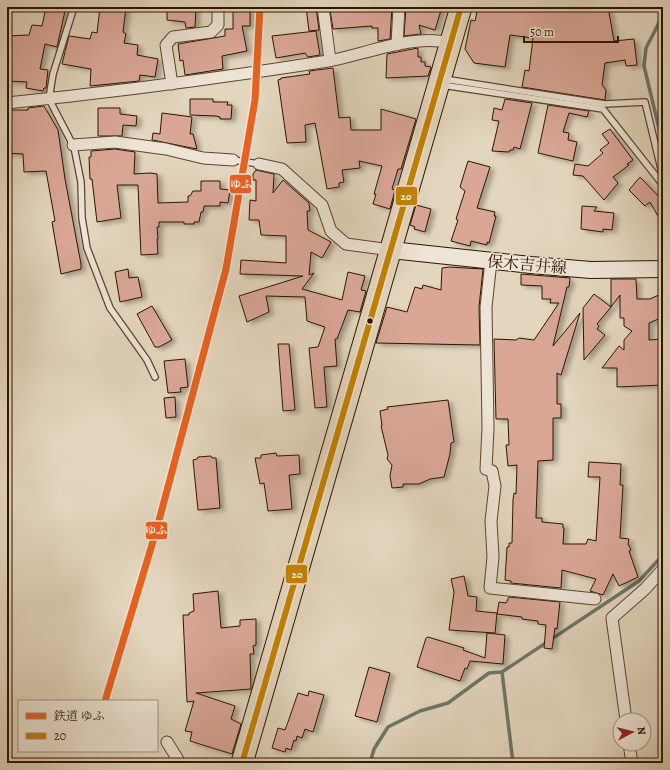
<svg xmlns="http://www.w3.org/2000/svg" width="670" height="770" font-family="Alegreya,'Noto Serif JP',serif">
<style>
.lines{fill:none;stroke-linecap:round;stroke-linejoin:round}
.stream{stroke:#6b776b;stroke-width:3.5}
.building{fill:#daa797;stroke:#2c1400;filter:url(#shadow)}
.lane-casing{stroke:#5a4430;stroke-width:8}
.street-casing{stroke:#5a4430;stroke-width:13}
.secondary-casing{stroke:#2c1400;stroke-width:18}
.highway-casing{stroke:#2c1400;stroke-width:23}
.lane{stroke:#ede4d5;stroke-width:5.5}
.street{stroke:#ede4d5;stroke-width:11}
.secondary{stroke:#ede4d5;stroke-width:16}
.highway{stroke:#e3d6be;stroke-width:21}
.bus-1-casing{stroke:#ede4d5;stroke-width:9}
.bus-1{stroke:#c48200;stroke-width:6}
.rail-1-casing{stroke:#ede4d5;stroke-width:10}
.rail-1{stroke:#e86120;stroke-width:7}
.bus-dot{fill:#2c1400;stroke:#ede4d5;stroke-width:1.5}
.labels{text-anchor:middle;stroke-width:3;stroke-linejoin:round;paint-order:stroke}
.street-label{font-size:16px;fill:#2c1400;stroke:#ede4d5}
.line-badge{stroke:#ede4d5;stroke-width:1.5}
.badge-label{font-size:11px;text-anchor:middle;font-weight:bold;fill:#fff}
</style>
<defs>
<filter id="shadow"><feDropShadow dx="4.5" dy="2.5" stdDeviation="2" flood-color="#0004"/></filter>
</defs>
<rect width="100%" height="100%" fill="#e3d6be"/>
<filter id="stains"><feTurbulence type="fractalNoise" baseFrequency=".005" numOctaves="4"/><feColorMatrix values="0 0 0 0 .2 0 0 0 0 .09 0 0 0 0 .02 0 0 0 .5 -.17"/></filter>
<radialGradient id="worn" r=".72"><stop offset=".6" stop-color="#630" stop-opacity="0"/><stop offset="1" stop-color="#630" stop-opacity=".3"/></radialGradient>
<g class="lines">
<g class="stream">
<path d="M663,15L646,48L644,66L663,145"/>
<path d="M370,763L374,749L388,727L420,711L448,703L489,673L502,672"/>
<path d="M513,763L502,672L639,581L663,555"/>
</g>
</g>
<g class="building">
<path d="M46,7H58L57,9L65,11L57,47L45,44L40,69L48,70L46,88H44L43,91L26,88L27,82L7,81V36L29,35L32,25L42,26Z"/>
<path d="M100,7H126L123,32L126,34L124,43L138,45L137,55L158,59L155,77L140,75L139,81L90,86L91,69L62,64L69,36L90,39L92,32L97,33Z"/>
<path d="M167,7H196L195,27L186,28L185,22L167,20Z"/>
<path d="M233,7H250V26H242L247,51L222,56L223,69L185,75L183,60L180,61L178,44L225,36V29H233Z"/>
<path d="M306,7H316L319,30L309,31Z"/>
<path d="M350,7H392L390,39L378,41V28H372V26L333,29L330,10Z"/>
<path d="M406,7H442L435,30L419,25L421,34L404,36Z"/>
<path d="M478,7H519L533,11V7H608L614,41L634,39L637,65L626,66L625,60L605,63L602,85L606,90L605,100L522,87L525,70L529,71L533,38L510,35L505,67L474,63L465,49L471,20L475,21Z"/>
<path d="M316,31L320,55L308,57L305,53L276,58L272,36Z"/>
<path d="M418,48V57H421V62H425V66L431,67L428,76L386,78L387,54Z"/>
<path d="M333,68L339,118L350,117L351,130H381V109L416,119L401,169H398L392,189L395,190L390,209L373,204L376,194H374L382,166L359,161L360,168L342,170L344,182L339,183V187L327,189L315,123L305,125L306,142L287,143L278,80L281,79V78L310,74L309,71Z"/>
<path d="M190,99H213V102H228L227,105H232L231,119H220V117L216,116L190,115Z"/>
<path d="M505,99L532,103L520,149L514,147L513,150H510L509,152L492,151L499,121L492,120L494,108L502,110Z"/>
<path d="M548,105L589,111L587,117L569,113L563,132L569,133L568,140L577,142L573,161L538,153Z"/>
<path d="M44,106L58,130L65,179L81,264V269L61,274L52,222L55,221L46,171L24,172L23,154L7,153V110H28V108Z"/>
<path d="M98,108H120V114L137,116L136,126L123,125L122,136H98Z"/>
<path d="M162,113L192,117L190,134H193L197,149L152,140L153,133L160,134Z"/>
<path d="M610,129L633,160L627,164L629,165L613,177L618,183L604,200L583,176L573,175L575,164L588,166L603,153L600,150L609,143L602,134Z"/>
<path d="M115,149L135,152L134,174L150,173L157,174L158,203L188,202V196H190L193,191H201V181H220V189L230,190L228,203L220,202V206H204L203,212H201L199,222H194V224H184V222H159V227H157L158,239H157L158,254L141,255L138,185H117L121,218L97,222L92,179H90L89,157H91V151Z"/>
<path d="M468,161L490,167L477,208L495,212L494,216H496L489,243L487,242V245L471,241L470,246L451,241L458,220L456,219L465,191L460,187Z"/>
<path d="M256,170L274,174L273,193L283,180L309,203L310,211H307L308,230L331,242L322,258L311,252L309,275L314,273L302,289L342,300L348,272L365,276L361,290L366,291L360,312L348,310L337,339H335L337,366L324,367L327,407L315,408L309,348L318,347L325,327L307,321L305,297L266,296L269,312L247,322L239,296L303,276L240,274L241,260L286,263V236L261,235L259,220H249L250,200L256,201V180H253V174Z"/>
<path d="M640,177L663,201V225L650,202L645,206L629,190Z"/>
<path d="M416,205L431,209L425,232L414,229L415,227L410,225Z"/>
<path d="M582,206L597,207L594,211L614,213L612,230L603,229V232L581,229Z"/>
<path d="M449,267L483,269L479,307L480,345L376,343L387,307L407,312L415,287L422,289L423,285L441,290L442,268Z"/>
<path d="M128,269L129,278L138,277L142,297L120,302L115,272Z"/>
<path d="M521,274L570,278L569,287H567L553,346L580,313L561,375L557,373V404H561V418H553V460L538,461L536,518H542V522L563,524V528H564L563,544H586L588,539L596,541L600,477H588L589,462L621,464L620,485H623L620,538L629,539L628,544L631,550L629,551L638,577L619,586L613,574L603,595L590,591L596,579L562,570L561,588L511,583V581L505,580L507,547H509V543H512L513,500L514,493L516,494L517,465L508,466L506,445H509L508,419H496L494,339L516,340L519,338L534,340L559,303H550L551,299H542V286L521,285Z"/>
<path d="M611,279H636L637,299H650L663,293V317L649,323V340L663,339V385L617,387V368H602L619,346L624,350V340L632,331L624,326V318H620V295L611,307Z"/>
<path d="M594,294L611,307L597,324L599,326L597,329L605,335L584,360L583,308Z"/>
<path d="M152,306L172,340L159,347H155L137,314Z"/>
<path d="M278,344H289L295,410L283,411Z"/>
<path d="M185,359L188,387L180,388L181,392L168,393L164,361Z"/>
<path d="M175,397L176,417L166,418L164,398Z"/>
<path d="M448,400L454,442L451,443L450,454L444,477L430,479L419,484H403V487L392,488L390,476L392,465L387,459L388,455L381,426H382L380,411L388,409L387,407Z"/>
<path d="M276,453L277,456L299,455L300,474L289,475L292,509L268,511L264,483L260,484L255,458H261V455Z"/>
<path d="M211,456L212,458H216L220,508L198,510L193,460L197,459L198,457Z"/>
<path d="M464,576L468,596L477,597L476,611L497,613L495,633L449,630L454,592L451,579Z"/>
<path d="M218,591L221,628L240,626V620L256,619V645L253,646L254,654H250L251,689L196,693L235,706L231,719L241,724L232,754L190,741L192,732L185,731L194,701L187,702L183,615H189V613L194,611L193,594Z"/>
<path d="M509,597L560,602L557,629L555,628L552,649L544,648L546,625L538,624V621L522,619V617L497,614L499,602L506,603Z"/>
<path d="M487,633L505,635L503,664L470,661L467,669L465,668L460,681L417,667L426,638L428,637L464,648L463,650L485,658Z"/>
<path d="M369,667L390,673L377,722L355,716Z"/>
<path d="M309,691L324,695L313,732L305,729L302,738L297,736L296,741L294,740L291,750L286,748L285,752L272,748L278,728L285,730L288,722L298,693L308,696Z"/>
</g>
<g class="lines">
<g class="lane-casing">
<g id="lane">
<path d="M74,7L53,74L49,99L74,147L81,182L82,218L87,248L110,308L147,360L155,377"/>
<path d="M444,79L605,104L645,102L663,177"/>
<path d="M442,85L603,109L663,185"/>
<path d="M233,160L259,164"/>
</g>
</g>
<g class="street-casing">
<g id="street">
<path d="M323,7L330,60"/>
<path d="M397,45L399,7"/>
<path d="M172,84L166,45L173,37L211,32L218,25V7"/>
<path d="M7,103C114,92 221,78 328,61C363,55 415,33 449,43"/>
<path d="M73,145L115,142L166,149L203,158L233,160"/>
<path d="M259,164L282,169L322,205L331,231L346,244L391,250"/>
<path d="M491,261L486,307L488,428L486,469L492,471L495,486L491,521L493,557L490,588L595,599"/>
<path d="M626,720L612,618L645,589L663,569"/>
<path d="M167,742L180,763"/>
<path d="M629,744L632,763"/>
</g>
</g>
<g class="secondary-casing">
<path id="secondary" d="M391,250L531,265L591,270L663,269"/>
</g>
<g class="highway-casing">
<path id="highway" d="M242,763L461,7"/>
</g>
<use href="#lane" class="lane"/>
<use href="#street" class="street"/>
<use href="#secondary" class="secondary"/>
<use href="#highway" class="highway"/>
<g class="bus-1-casing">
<path id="bus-1" d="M242,763L461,7"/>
</g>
<use href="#bus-1" class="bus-1"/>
<g class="rail-1-casing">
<path id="rail-1" d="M105,701L157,528L226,269L255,100L260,7"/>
</g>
<use href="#rail-1" class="rail-1"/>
</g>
<circle class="bus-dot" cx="370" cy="321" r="3.5"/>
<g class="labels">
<g class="street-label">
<text transform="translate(527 264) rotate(5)" y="6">保木吉井線</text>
</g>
</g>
<g class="line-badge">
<rect x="229" y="174" width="23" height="20" rx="4" fill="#e86120"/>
<rect x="395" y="186" width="23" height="20" rx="4" fill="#c48200"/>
<rect x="145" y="521" width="23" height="19" rx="4" fill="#e86120"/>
<rect x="285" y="564" width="23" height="20" rx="4" fill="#c48200"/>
</g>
<g class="badge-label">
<text x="241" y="188">ゆふ</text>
<text x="406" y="200">20</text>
<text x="156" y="534">ゆふ</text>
<text x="297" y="578">20</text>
</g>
<rect width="670" height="770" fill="none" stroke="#e3d6be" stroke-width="24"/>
<rect x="8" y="8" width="654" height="754" fill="none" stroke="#2c1400" stroke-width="2"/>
<rect x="12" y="12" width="646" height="746" fill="none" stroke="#2c1400"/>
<rect x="18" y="700" width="140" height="52" fill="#ede4d5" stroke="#a09180"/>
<rect x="26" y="713" width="20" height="6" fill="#e86120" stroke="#a09180"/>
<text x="54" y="720" font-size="12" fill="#2c1400">鉄道 ゆふ</text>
<rect x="26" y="733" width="20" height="6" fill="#c48200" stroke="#a09180"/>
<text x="54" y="740" font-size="12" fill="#2c1400">20</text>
<g transform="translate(632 732) rotate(83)"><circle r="19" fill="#ede4d5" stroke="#a09180"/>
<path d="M0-3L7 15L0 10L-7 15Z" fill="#8f2418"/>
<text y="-6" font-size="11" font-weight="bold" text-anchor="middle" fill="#2c1400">N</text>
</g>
<path d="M524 36v6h94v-6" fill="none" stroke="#2c1400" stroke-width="2"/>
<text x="530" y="36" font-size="12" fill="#2c1400" stroke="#ede4d5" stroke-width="3" paint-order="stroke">50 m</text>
<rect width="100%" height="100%" filter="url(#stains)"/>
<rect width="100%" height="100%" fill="url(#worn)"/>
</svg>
